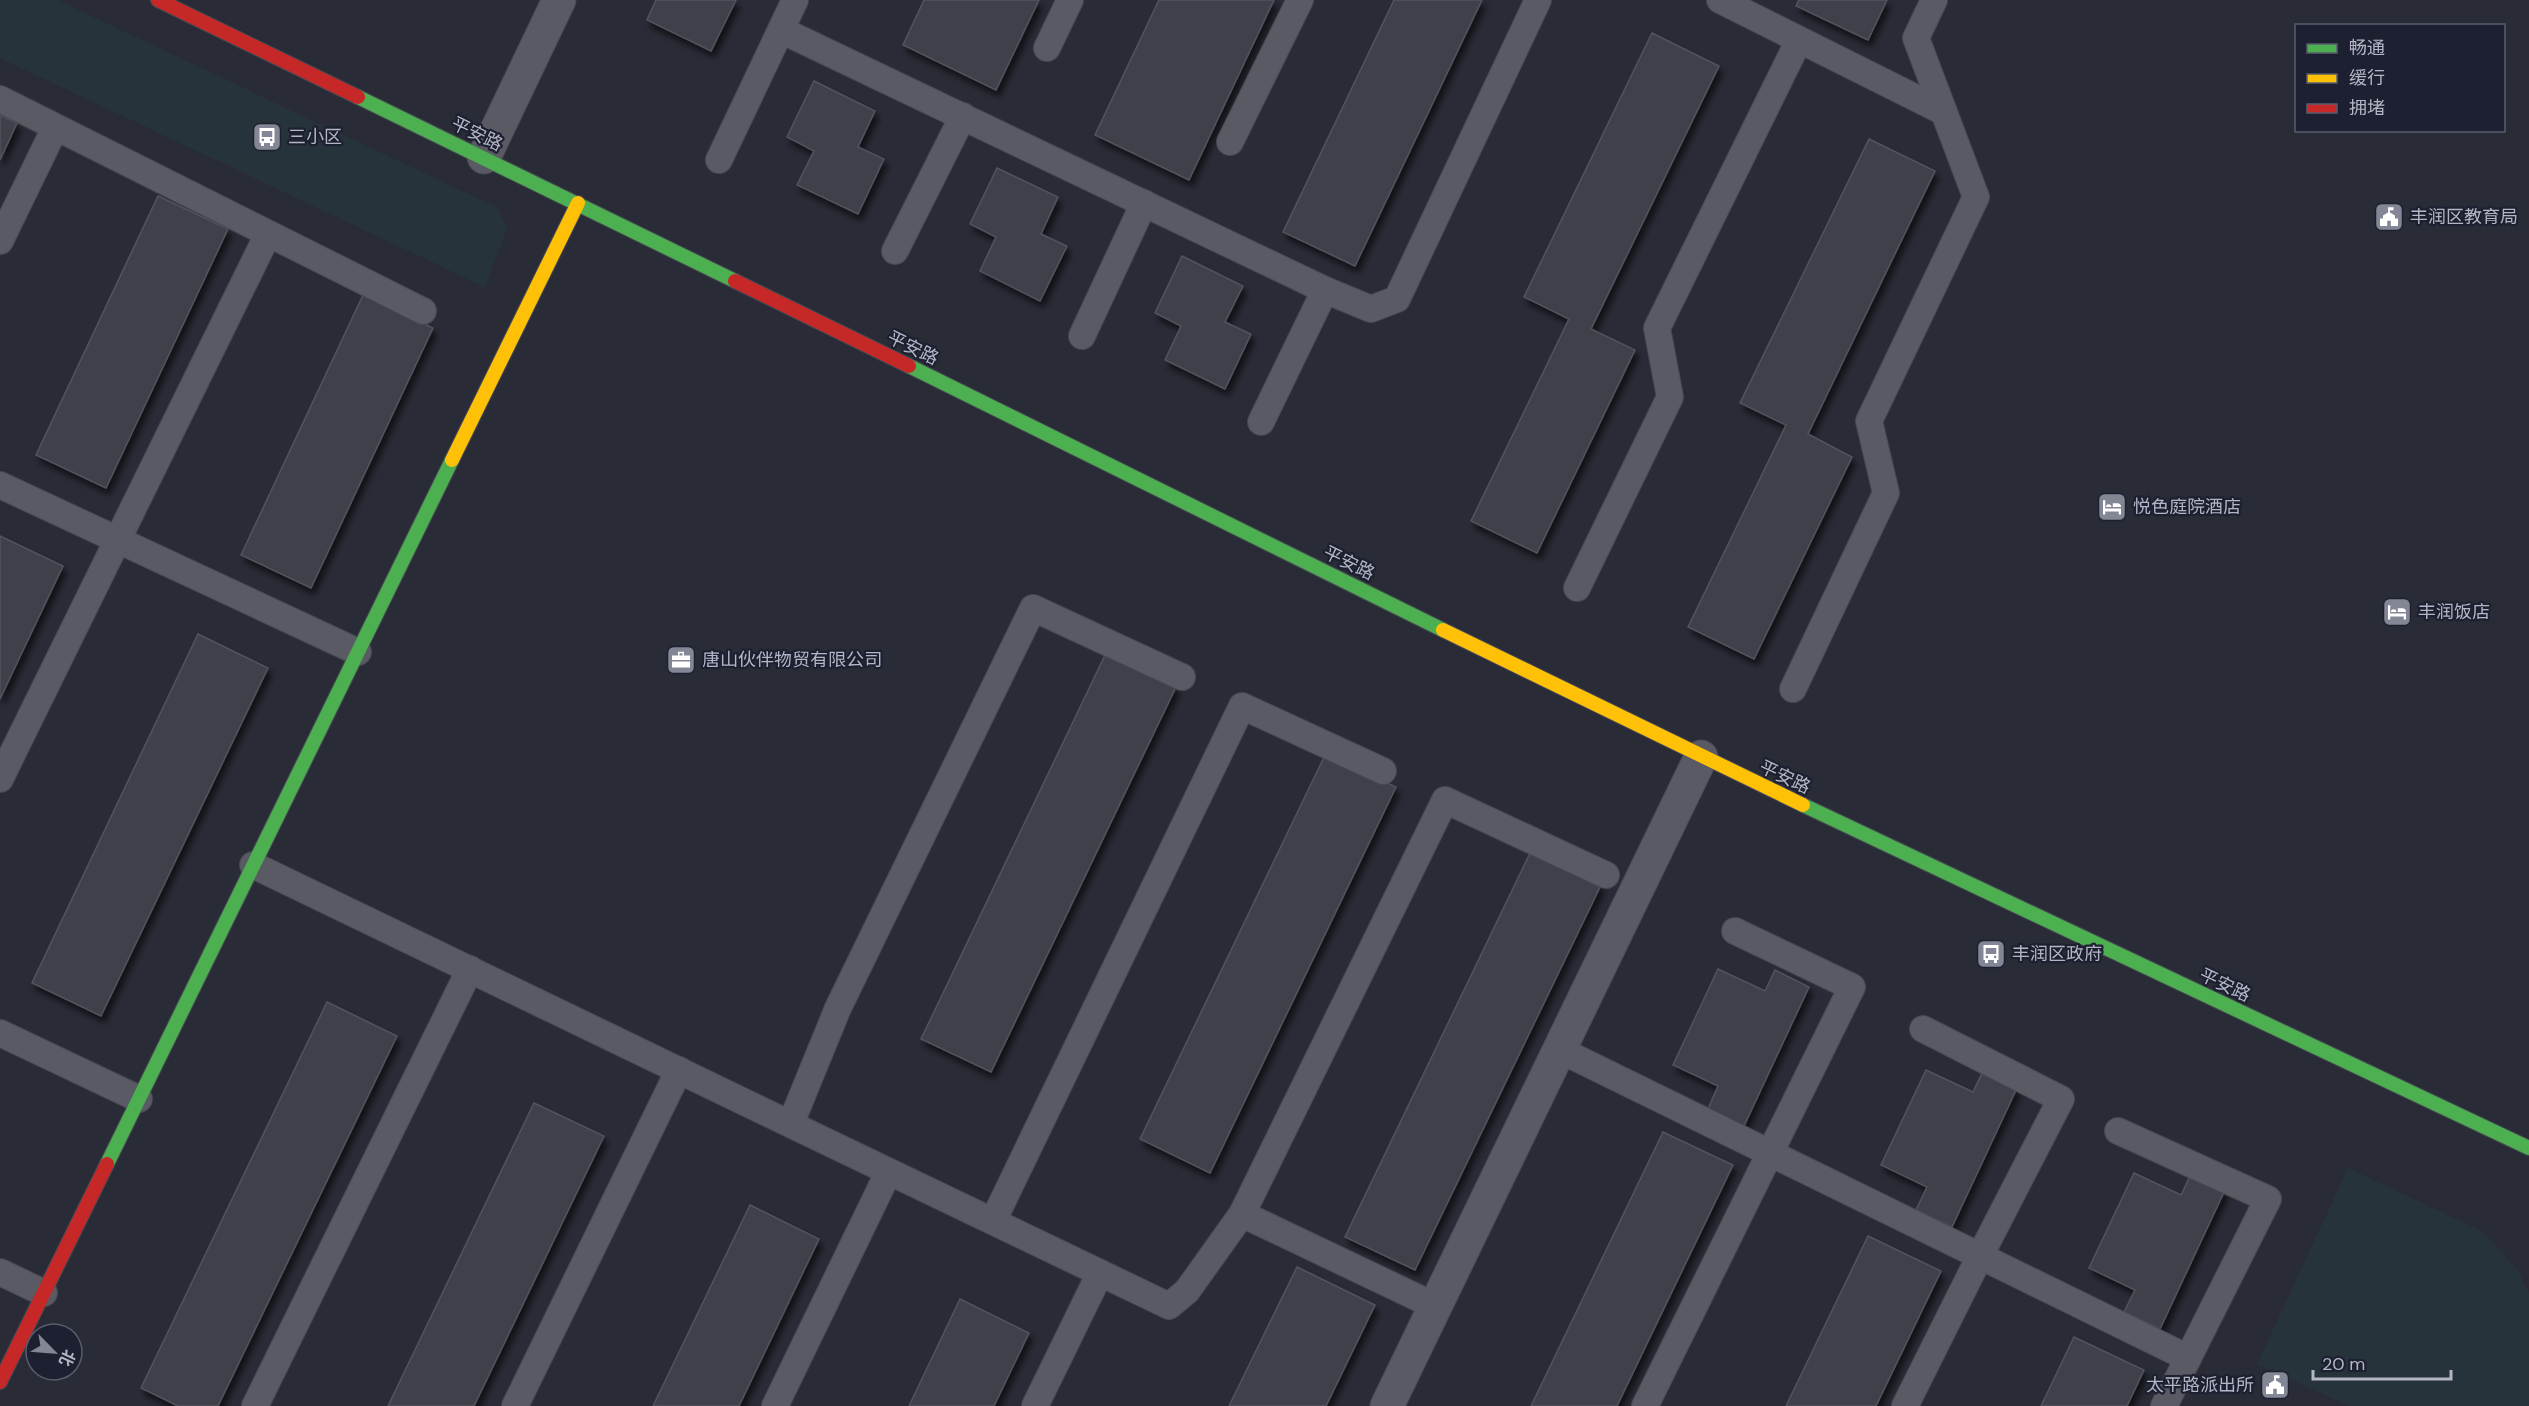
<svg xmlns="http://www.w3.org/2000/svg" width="2529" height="1406" font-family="'DM Sans','Noto Sans SC',sans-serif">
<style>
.green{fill:#26333b}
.building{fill:#40414b;stroke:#51535d;stroke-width:1.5;filter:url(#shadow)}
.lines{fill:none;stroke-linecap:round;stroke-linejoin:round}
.lane-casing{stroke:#474950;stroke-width:28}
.street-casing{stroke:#474950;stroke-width:35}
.fast-casing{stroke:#474953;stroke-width:16}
.slow-casing{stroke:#474953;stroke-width:16}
.jam-casing{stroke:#474953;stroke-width:16}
.lane{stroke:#595a64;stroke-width:26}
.street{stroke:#595a64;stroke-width:33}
.fast{stroke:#4caf50;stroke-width:14}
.slow{stroke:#ffc107;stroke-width:14}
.jam{stroke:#c62828;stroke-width:14}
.labels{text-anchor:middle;stroke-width:4.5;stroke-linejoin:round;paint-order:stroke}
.street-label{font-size:18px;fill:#b4b6c7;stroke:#1d2030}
.poi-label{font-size:18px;fill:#b4b6c7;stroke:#1d2030;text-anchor:start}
</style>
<defs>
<filter id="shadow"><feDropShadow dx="3.5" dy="6" stdDeviation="3" flood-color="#0009"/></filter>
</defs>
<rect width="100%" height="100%" fill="#292c36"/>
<g class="green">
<path d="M0,0H57L498,208L507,228L485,287L0,58Z"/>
<path d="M2348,1168L2481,1231L2517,1269L2529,1293V1406H2350L2257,1364Z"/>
</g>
<g class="building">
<path d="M656,0H736L711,51L647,20Z"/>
<path d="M924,0H1039L996,90L903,45Z"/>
<path d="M1159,0H1274L1189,180L1095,135Z"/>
<path d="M1394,0H1482L1355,266L1283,232Z"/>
<path d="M1799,0H1887L1868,40L1796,6Z"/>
<path d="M1652,33L1719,66L1591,329L1635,350L1537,553L1471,521L1569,319L1524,297Z"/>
<path d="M814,81L875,111L858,147L884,159L858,214L797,185L814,151L787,137Z"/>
<path d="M0,115L17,123L0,160Z"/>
<path d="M1869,139L1935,171L1808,434L1852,457L1754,659L1688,627L1786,425L1740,403Z"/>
<path d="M997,168L1058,197L1041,234L1067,246L1040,301L980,271L996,237L970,224Z"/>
<path d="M158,196L228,229L106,488L36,455Z"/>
<path d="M1182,256L1243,286L1225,322L1251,334L1225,389L1165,360L1181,326L1155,313Z"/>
<path d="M363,295L433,328L311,588L241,555Z"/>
<path d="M0,536L63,566L0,699Z"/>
<path d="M198,634L268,668L101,1016L32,983Z"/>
<path d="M1106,653L1176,687L991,1072L921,1039Z"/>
<path d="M1326,753L1396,787L1210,1173L1140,1139Z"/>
<path d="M1531,851L1601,885L1415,1270L1345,1237Z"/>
<path d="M1718,969L1765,991L1775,970L1809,987L1744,1126L1708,1109L1718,1086L1673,1065Z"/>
<path d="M327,1002L397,1036L218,1406H178L141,1388Z"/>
<path d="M1926,1070L1973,1092L1983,1071L2017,1088L1952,1227L1916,1210L1927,1187L1881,1165Z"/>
<path d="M534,1103L604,1136L474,1406H388Z"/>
<path d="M1663,1132L1733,1165L1617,1406H1531Z"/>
<path d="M2134,1173L2181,1195L2191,1174L2225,1190L2160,1329L2124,1312L2135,1290L2089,1268Z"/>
<path d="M750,1205L819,1239L739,1406H653Z"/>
<path d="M1868,1236L1941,1271L1876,1406H1786Z"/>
<path d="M1297,1267L1375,1305L1326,1406H1229Z"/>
<path d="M960,1299L1029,1333L994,1406H909Z"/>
<path d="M2074,1337L2144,1370L2127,1406H2041Z"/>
</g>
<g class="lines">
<g class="lane-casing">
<g id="lane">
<path d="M1720,0L1944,112"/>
<path d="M781,30L1325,290L1371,309L1397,299L1538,0"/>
<path d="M1047,48L1070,0"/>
<path d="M0,99L423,311"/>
<path d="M1230,142L1300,0"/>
<path d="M719,160L795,0"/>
<path d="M0,241L55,128"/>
<path d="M895,251L963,116"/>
<path d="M1082,336L1144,203"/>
<path d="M1261,422L1325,290"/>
<path d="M0,485L358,652"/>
<path d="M1577,588L1670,397L1657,328L1799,40"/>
<path d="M1793,689L1886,493L1869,421L1976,197L1916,38L1934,0"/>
<path d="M0,779L268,234"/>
<path d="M253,865C559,1012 863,1160 1169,1306L1187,1291L1242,1214L1445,800L1606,875"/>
<path d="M0,1033L139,1099"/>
<path d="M1560,1050L2188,1358"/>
<path d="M791,1123L838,1008L1033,608L1182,677"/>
<path d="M2118,1131L2268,1199L2164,1406"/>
<path d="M1242,1214L1435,1306"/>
<path d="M993,1221L1242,706L1383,771"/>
<path d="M0,1272L44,1293"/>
<path d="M255,1406L470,969"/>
<path d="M515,1406L679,1070"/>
<path d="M775,1406L888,1173"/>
<path d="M1035,1406L1100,1273"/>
<path d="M1645,1406L1852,987L1735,931"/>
<path d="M1905,1406L1980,1256L2061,1099L1923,1029"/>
</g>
</g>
<g class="street-casing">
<g id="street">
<path d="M484,157L559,0"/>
<path d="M1387,1406L1701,757"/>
</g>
</g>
<g class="fast-casing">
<g id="fast">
<path d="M358,97L735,281"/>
<path d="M909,366L1443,630"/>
<path d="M1803,805L2529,1148"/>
<path d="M107,1164L452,460"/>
</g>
</g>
<g class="slow-casing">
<g id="slow">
<path d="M452,460L578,203"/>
<path d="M1443,630L1803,805"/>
</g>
</g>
<g class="jam-casing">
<g id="jam">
<path d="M158,0L358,97"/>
<path d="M735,281L909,366"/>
<path d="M0,1382L107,1164"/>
</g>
</g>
<use href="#lane" class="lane"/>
<use href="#street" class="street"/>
<use href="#fast" class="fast"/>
<use href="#slow" class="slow"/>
<use href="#jam" class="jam"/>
</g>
<defs>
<g id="bus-square" transform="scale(1.5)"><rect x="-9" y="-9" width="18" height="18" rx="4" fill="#838694" stroke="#1d2030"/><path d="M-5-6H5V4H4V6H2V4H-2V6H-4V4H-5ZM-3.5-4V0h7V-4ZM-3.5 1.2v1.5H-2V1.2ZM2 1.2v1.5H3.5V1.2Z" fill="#fff"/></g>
<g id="civic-square" transform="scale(1.5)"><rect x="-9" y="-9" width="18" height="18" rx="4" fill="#838694" stroke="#1d2030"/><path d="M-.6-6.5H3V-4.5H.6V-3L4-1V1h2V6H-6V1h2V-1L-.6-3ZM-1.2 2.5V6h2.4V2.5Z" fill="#fff"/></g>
<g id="hotel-square" transform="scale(1.5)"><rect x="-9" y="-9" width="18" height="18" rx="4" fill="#838694" stroke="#1d2030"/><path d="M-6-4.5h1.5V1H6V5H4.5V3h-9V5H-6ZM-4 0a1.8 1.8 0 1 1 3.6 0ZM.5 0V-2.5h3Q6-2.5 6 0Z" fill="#fff"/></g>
<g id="office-square" transform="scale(1.5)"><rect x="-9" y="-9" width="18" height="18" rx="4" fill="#838694" stroke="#1d2030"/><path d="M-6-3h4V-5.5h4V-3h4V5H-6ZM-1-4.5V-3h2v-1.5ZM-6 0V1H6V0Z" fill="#fff"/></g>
</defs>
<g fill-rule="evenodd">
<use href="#bus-square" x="267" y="137"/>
<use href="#civic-square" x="2389" y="217"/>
<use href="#hotel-square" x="2112" y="507"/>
<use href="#hotel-square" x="2397" y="612"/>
<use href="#office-square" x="681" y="660"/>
<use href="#bus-square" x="1991" y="954"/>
<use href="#civic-square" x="2275" y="1385"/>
</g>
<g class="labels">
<g class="street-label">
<text transform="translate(477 134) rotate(26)" y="6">平安路</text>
<text transform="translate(913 348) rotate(26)" y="6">平安路</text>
<text transform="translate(1349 563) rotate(26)" y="6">平安路</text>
<text transform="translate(1785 777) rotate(25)" y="6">平安路</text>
<text transform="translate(2225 985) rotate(25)" y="6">平安路</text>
</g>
<g class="poi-label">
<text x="288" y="143">三小区</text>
<text x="2410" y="223">丰润区教育局</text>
<text x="2133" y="513">悦色庭院酒店</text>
<text x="2418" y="618">丰润饭店</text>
<text x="702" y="666">唐山伙伴物贸有限公司</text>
<text x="2012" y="960">丰润区政府</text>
<text x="2254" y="1391" text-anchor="end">太平路派出所</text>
</g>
</g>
<rect x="2295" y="24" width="210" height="108" fill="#1d2030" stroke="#595c6c" stroke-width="1.5"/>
<rect x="2307" y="44" width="30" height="9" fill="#4caf50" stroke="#595c6c" stroke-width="1.5"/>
<text x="2349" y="54" font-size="18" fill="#b4b6c7">畅通</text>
<rect x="2307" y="74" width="30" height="9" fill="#ffc107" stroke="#595c6c" stroke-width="1.5"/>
<text x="2349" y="84" font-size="18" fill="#b4b6c7">缓行</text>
<rect x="2307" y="104" width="30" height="9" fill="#c62828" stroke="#595c6c" stroke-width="1.5"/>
<text x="2349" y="114" font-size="18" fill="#b4b6c7">拥堵</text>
<g transform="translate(54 1352) rotate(115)"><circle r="28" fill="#1d2030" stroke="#595c6c" stroke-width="1.5"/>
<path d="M0-4.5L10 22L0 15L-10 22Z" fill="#838694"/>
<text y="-9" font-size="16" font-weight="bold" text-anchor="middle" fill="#b4b6c7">北</text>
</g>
<path d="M2313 1370v9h138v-9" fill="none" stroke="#b4b6c7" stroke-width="3"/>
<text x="2322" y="1370" font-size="18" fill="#b4b6c7" stroke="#1d2030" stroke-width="4.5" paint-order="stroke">20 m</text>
</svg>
